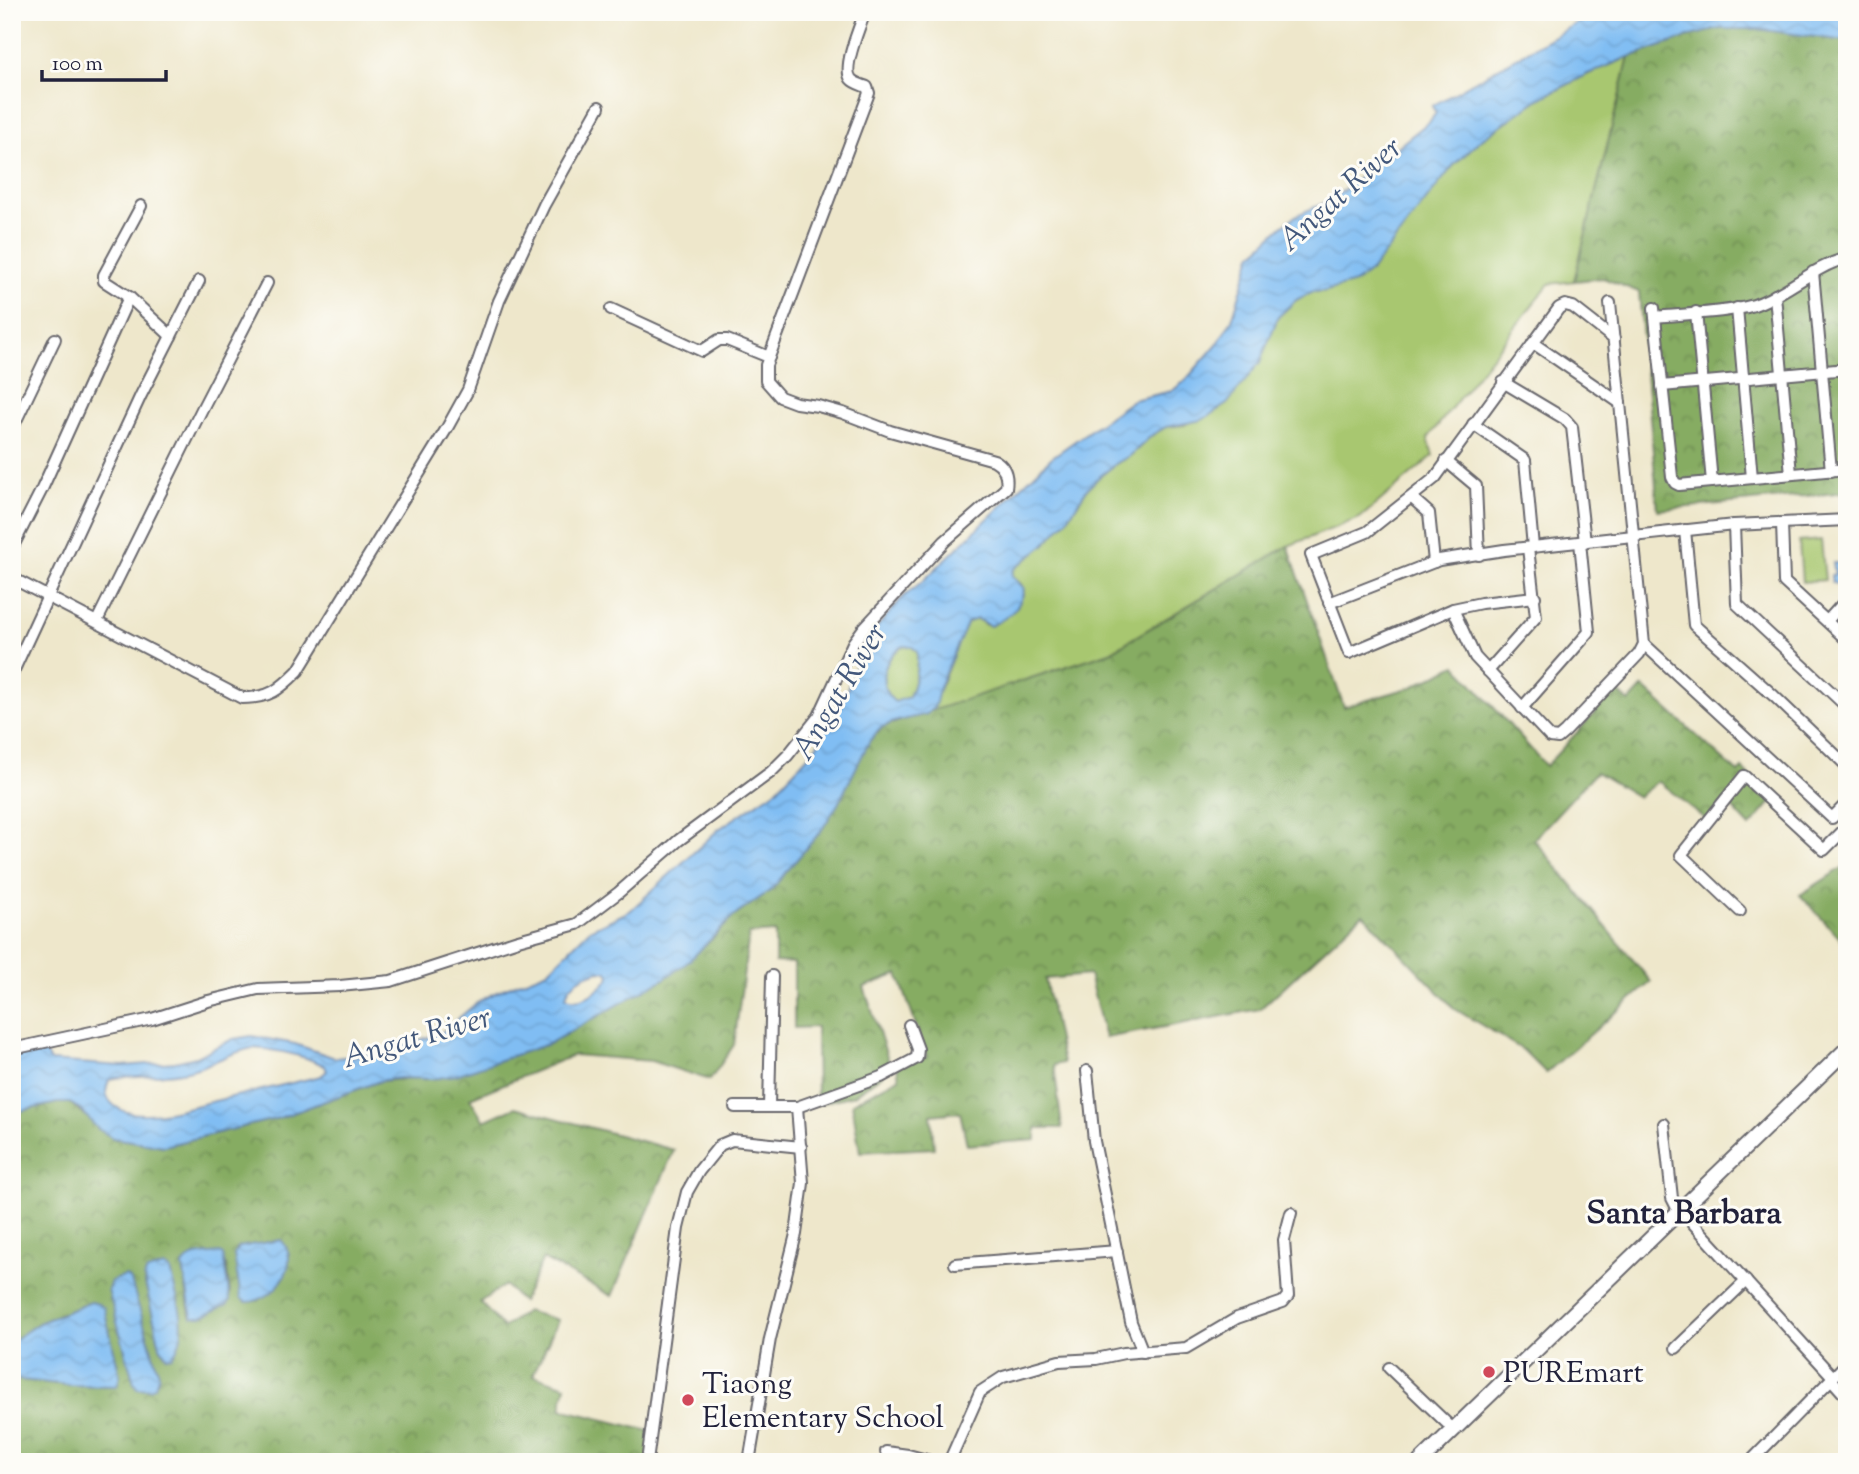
<svg xmlns="http://www.w3.org/2000/svg" width="1859" height="1474" font-family="'Sorts Mill Goudy',serif">
<style>
.green{fill:#a8c76f;stroke:#657455;stroke-width:2}
.forest{fill:url(#forest-crowns);stroke:#54674e;stroke-width:2;fill-rule:evenodd}
.water{fill:url(#water-waves);stroke:#517097;stroke-width:2;fill-rule:evenodd}
.lines{fill:none;stroke-linecap:round;stroke-linejoin:round}
.minor-casing{stroke:#69676d;stroke-width:14}
.major-casing{stroke:#69676d;stroke-width:18}
.minor{stroke:#fff;stroke-width:10}
.major{stroke:#fff;stroke-width:14}
.poi-dot{fill:#d1495b;stroke:#fdfcf7;stroke-width:2.5}
.labels{text-anchor:middle;stroke-width:6;stroke-linejoin:round;paint-order:stroke}
.poi-label{font-size:30px;fill:#22223b;stroke:#fdfcf7;text-anchor:start}
.water-label{font-size:32px;font-style:italic;fill:#43587b;stroke:#fdfcf7}
.quarter-label{font-size:33px;font-weight:bold;fill:#22223b;stroke:#fdfcf7}
</style>
<defs>
<pattern id="forest-crowns" width="20" height="18" patternUnits="userSpaceOnUse" patternTransform="scale(1.75)"><rect width="20" height="18" fill="#86ac62"/><path d="M2 6a3 3 0 1 1 6 0M12 15a3 3 0 1 1 6 0" fill="none" stroke="#6d8c52"/></pattern>
<pattern id="water-waves" width="16" height="10" patternUnits="userSpaceOnUse" patternTransform="scale(1.75)"><rect width="16" height="10" fill="#80bdf3"/><path d="M0 5q4-4 8 0t8 0" fill="none" stroke="#6ea2d1"/></pattern>
</defs>
<rect width="100%" height="100%" fill="#fdfcf7"/>
<filter id="ink" filterUnits="userSpaceOnUse"><feTurbulence type="fractalNoise" baseFrequency=".0143" numOctaves="2"/><feDisplacementMap in="SourceGraphic" scale="14" xChannelSelector="R" yChannelSelector="G"/><feConvolveMatrix kernelMatrix="1 2 1 2 8 2 1 2 1" color-interpolation-filters="sRGB"/></filter>
<filter id="wash" filterUnits="userSpaceOnUse"><feTurbulence type="fractalNoise" baseFrequency=".00686" numOctaves="4" result="noise"/><feDisplacementMap in="SourceGraphic" scale="28" xChannelSelector="R" yChannelSelector="G"/><feGaussianBlur stdDeviation="1.57" result="paint"/><feColorMatrix in="noise" values="0 0 0 0 0 0 0 0 0 0 0 0 0 0 0 0 0 1.4 0 .05"/><feComposite in="paint" operator="in"/></filter>
<g filter="url(#wash)">
<rect width="100%" height="100%" fill="#eee7cb"/>
<g class="green">
<path d="M1629,57L1574,281L1549,284L1428,438L1433,456L1360,518L1288,546L1110,652L927,714C944,685 952,652 968,622L977,619L986,625L1015,609L1024,593L1021,584L1012,576L1013,569L1067,520L1087,489L1099,477L1117,463L1131,455L1152,435L1166,427L1185,425L1260,362L1278,317L1296,300L1312,292L1326,291L1371,271L1432,190L1453,166L1480,140L1537,100L1588,74Z"/>
<path d="M1821,540L1825,580L1802,582L1799,542Z"/>
<path d="M904,646L912,647L917,651C918,666 915,683 909,697L895,702C875,688 883,655 904,646Z"/>
</g>
<g class="forest">
<path d="M1719,29H1758L1847,41V492L1658,510L1639,292L1603,278L1574,281L1629,57L1694,35Z"/>
<path d="M1288,546L1344,707L1412,687L1456,665L1546,766L1616,690L1629,702L1643,687L1738,773L1742,769L1774,799L1750,827L1725,800L1706,820L1658,781L1638,797L1596,772L1534,839L1651,982L1546,1073L1523,1050L1455,1009L1363,914L1260,1009L1105,1038L1089,975L1045,979L1063,1063L1054,1065L1062,1128H1036V1140L967,1145L960,1112L931,1115L934,1148L860,1152L852,1103L899,1078L897,1066L927,1057L898,974L864,987L891,1068L854,1095L817,1104L816,1027L794,1028V963L775,962V932L749,934L734,1045L710,1080L651,1061L574,1055L470,1098L484,1121L515,1107L674,1150L612,1296L543,1259L522,1302L505,1285L480,1302L503,1328L526,1311L558,1320L533,1375L566,1386L561,1409L654,1432L650,1462H12V1379L69,1385L117,1386L91,1302L39,1323L12,1341V1113L57,1103H70L113,1138L164,1146L279,1118L380,1081L415,1078L548,1044L664,979L711,940L734,916L771,890L852,772L870,740L882,727L1110,652ZM281,1240L289,1254L284,1278L259,1300L246,1302L236,1250L239,1247ZM226,1265L230,1292L227,1304L201,1317H192L190,1315L183,1267ZM129,1278L159,1374L158,1380L134,1383L121,1333ZM144,1278L175,1353L167,1357L160,1346Z"/>
<path d="M1847,865V946L1800,895Z"/>
</g>
<g class="water">
<path d="M1596,12H1847V41L1757,29H1719L1694,35L1629,57L1588,74L1537,100L1480,140L1453,166L1371,271L1355,283L1326,291L1312,292L1296,300L1278,317L1260,362L1227,404L1202,420L1166,427L1152,435L1131,455L1117,463L1099,477L1087,489L1067,520L1044,545L1013,570L1012,576L1024,588C1022,607 1007,619 990,626L977,619L968,622L941,682L935,706L927,714L894,722L882,727L870,740L838,804L821,831L771,890L734,916L688,962L664,979L548,1044L456,1075L433,1079L400,1078L380,1081L279,1118L164,1146L113,1138L98,1129L80,1109L70,1103H57L12,1113V1051L38,1047L44,1051L50,1061L122,1066L175,1062L196,1057L233,1039L252,1036L295,1044L335,1058L355,1056L390,1050L441,1033L479,1001L501,990L548,971L589,930L630,911L719,829L775,791L814,750L844,698L860,654L872,633L902,598L924,580L1051,458L1133,400L1172,391L1185,381L1218,343L1232,320L1252,255L1282,226L1297,215L1329,201L1344,190L1430,121L1436,113L1432,106ZM904,646L912,647L917,651C918,667 915,683 909,697L895,702C875,688 883,655 904,646ZM600,971L608,972L610,976C602,989 581,1006 566,997C568,982 587,974 600,971ZM253,1048C278,1050 303,1055 325,1066L327,1071L321,1076C283,1085 245,1094 206,1103C186,1108 164,1115 143,1114C124,1114 98,1104 109,1080L115,1078C141,1075 167,1076 191,1070C213,1064 231,1052 253,1048Z"/>
<path d="M1833,563H1845L1847,582L1842,585L1832,583L1831,575L1835,574Z"/>
<path d="M281,1240C303,1261 276,1302 246,1302L241,1298L234,1255L239,1247Z"/>
<path d="M220,1253L223,1255L230,1300L228,1304L201,1317H192L183,1267C186,1253 207,1255 220,1253Z"/>
<path d="M164,1266L170,1270C176,1297 192,1332 172,1356L167,1357L160,1346L144,1278L147,1271Z"/>
<path d="M126,1276L131,1281L159,1374L155,1386L150,1389L137,1388L134,1383L108,1290L111,1281Z"/>
<path d="M91,1302L98,1304L104,1308L120,1376L117,1386L69,1385L12,1379V1341L39,1323Z"/>
</g>
</g>
<g filter="url(#ink)">
<g class="lines">
<g class="minor-casing">
<g id="minor">
<path d="M141,206L104,275V281L129,297L171,336"/>
<path d="M1813,272L1831,471"/>
<path d="M1775,295L1791,474"/>
<path d="M1654,308L1672,477L1675,483L1679,485L1847,469"/>
<path d="M1737,308L1752,478"/>
<path d="M611,309L702,351L719,340H727L769,357"/>
<path d="M1696,312L1712,482"/>
<path d="M1655,317C1682,314 1729,313 1754,305C1787,294 1812,267 1847,258"/>
<path d="M1533,343L1620,403"/>
<path d="M1503,382L1565,419L1572,427L1585,542"/>
<path d="M1662,386L1847,369"/>
<path d="M1473,424L1525,460L1533,547"/>
<path d="M12,429L55,339"/>
<path d="M1446,461L1476,486L1479,555"/>
<path d="M1412,498L1429,513L1434,562"/>
<path d="M1782,523L1784,582L1847,640"/>
<path d="M1734,525L1737,604L1847,707"/>
<path d="M1685,530L1694,625L1774,696L1847,766"/>
<path d="M12,548L42,489L129,297"/>
<path d="M12,578L242,698C270,698 279,690 298,671L447,428L468,390L499,301L544,205L599,107"/>
<path d="M1535,597L1481,603L1453,609L1349,653L1311,555L1367,532L1435,478L1559,308L1565,305L1573,307L1614,339"/>
<path d="M1329,603L1439,560L1504,550L1734,525L1847,520"/>
<path d="M1453,609L1475,657L1550,737L1558,738L1565,732L1639,654L1644,644L1610,303"/>
<path d="M97,621L202,409L267,283"/>
<path d="M1827,621L1847,599"/>
<path d="M1644,644L1832,818L1847,803"/>
<path d="M1488,671L1536,617L1528,548"/>
<path d="M12,674L141,395L199,281"/>
<path d="M1522,708L1589,632L1580,542"/>
<path d="M1740,911L1681,855L1744,776L1824,850L1847,827"/>
<path d="M12,1049L152,1019L208,1001L258,989L340,986L391,981L518,940L577,924L618,893L679,840L771,772L788,755L819,716L853,643L864,628L945,541L1006,488C1008,476 1005,466 994,460L890,431L843,413L818,406L796,403L780,397L766,381V365L869,93L867,87C862,85 854,83 851,79C842,68 860,26 865,12"/>
<path d="M1087,1071L1094,1141L1131,1322L1143,1352"/>
<path d="M735,1107H797L881,1077L917,1058L918,1049L909,1025"/>
<path d="M769,1107L772,976"/>
<path d="M1664,1124L1672,1198L1677,1208L1680,1209L1833,1377"/>
<path d="M955,1264L1117,1251"/>
<path d="M1676,1348L1746,1281"/>
<path d="M1389,1368L1453,1429"/>
<path d="M1831,1379L1847,1397"/>
<path d="M886,1452L908,1455L934,1462"/>
<path d="M647,1462L678,1228L687,1192L699,1171L720,1145L732,1140L801,1147"/>
<path d="M749,1462L770,1339L796,1234L803,1183L797,1107"/>
<path d="M949,1462L980,1392L1003,1377L1059,1361L1096,1359L1124,1353L1186,1348L1237,1318L1283,1302L1288,1296L1284,1240L1291,1213"/>
<path d="M1750,1462L1847,1363"/>
</g>
</g>
<g class="major-casing">
<path id="major" d="M1420,1462L1847,1049"/>
</g>
<use href="#minor" class="minor"/>
<use href="#major" class="major"/>
</g>
</g>
<g class="poi-dot">
<circle cx="1489" cy="1372" r="7"/>
<circle cx="688" cy="1400" r="7"/>
</g>
<g class="labels">
<g class="poi-label">
<text x="1503" y="1382">PUREmart</text>
<text x="702" y="1393">Tiaong<tspan x="702" dy="34">Elementary School</tspan></text>
</g>
<g class="water-label">
<text transform="translate(1339 193) rotate(-42)" y="11">Angat River</text>
<text transform="translate(838 691) rotate(-59)" y="11">Angat River</text>
<text transform="translate(416 1036) rotate(-16)" y="11">Angat River</text>
</g>
<g class="quarter-label">
<text x="1684" y="1223">Santa Barbara</text>
</g>
</g>
<rect width="1859" height="1474" fill="none" stroke="#fdfcf7" stroke-width="42"/>
<path d="M42 70v10h124v-10" fill="none" stroke="#22223b" stroke-width="3.5"/>
<text x="52" y="70" font-size="21" fill="#22223b" stroke="#fdfcf7" stroke-width="5" paint-order="stroke">100 m</text>
</svg>
